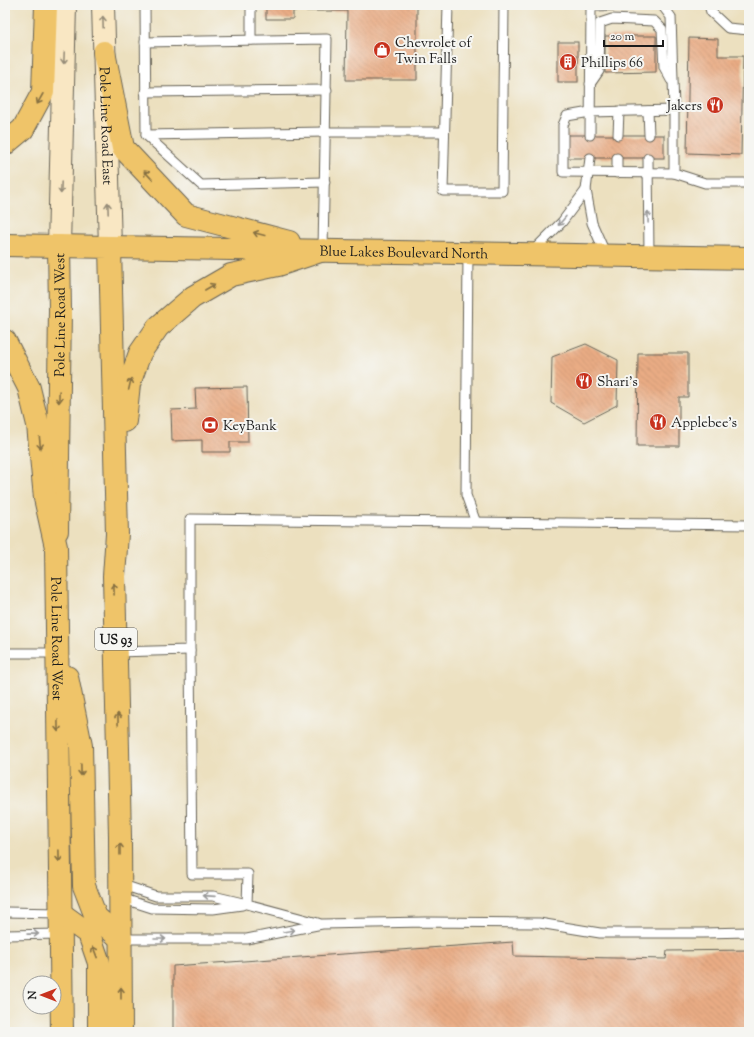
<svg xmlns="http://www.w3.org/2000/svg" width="754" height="1037" font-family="'Sorts Mill Goudy',serif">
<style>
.building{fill:url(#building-back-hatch)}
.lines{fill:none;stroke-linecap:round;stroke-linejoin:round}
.lane-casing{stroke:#656155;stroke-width:11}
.secondary-casing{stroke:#656155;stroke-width:24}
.primary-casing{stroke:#656155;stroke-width:24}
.highway-casing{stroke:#656155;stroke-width:24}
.lane{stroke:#fff;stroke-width:9}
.secondary{stroke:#f9e7c3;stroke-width:22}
.primary{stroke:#efc469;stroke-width:22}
.highway{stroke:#efc469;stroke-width:22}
.oneway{stroke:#968c78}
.oneway2{stroke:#867042}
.oneway3{stroke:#999}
.labels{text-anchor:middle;stroke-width:4;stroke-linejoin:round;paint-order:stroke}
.shield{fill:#f6f6f2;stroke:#5d5d5c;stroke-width:1}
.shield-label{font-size:13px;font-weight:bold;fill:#1c1c1c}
.poi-label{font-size:14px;fill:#1c1c1c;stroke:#f6f6f2;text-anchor:start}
.street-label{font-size:14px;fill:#1c1c1c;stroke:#f6f6f2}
</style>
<defs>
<pattern id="building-back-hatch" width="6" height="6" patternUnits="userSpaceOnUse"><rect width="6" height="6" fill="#e9ac84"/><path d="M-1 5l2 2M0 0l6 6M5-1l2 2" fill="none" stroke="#c79371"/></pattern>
</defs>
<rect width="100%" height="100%" fill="#f6f6f2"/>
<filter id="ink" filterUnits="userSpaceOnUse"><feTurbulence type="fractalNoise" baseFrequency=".025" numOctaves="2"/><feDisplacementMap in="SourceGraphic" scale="8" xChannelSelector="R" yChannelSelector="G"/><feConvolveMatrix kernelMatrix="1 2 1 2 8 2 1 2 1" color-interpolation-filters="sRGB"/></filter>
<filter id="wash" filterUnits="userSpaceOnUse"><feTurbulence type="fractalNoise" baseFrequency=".012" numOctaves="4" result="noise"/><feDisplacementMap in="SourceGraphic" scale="16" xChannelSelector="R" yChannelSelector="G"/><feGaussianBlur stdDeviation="0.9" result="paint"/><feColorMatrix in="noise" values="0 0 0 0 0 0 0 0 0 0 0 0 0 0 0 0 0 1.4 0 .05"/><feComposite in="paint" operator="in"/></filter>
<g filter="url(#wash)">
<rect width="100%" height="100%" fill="#ece0bf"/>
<g id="blocks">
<g class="building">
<path d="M266,5H417V80H346L347,11H293V19H266Z"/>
<path d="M605,36H656V72L605,73Z"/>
<path d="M689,38L718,39V56H743L741,155L687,153Z"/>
<rect x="558" y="42" width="20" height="40"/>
<rect x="566" y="135" width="98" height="23"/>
<path d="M586,344L618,360L617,405L584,422L551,403L552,357Z"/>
<path d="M638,353H688V397H679V446H637Z"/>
<path d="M247,387L248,442H230V452H202V440L172,441L171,410L196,409L195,388Z"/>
<path d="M513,942L514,956L666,959L667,951L749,950V1032H173V966Z"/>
</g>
</g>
</g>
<g filter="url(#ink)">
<use href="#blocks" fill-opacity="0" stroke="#656155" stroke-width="1"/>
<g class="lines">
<g class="lane-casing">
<g id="lane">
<path d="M145,5L146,135L201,185L325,182"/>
<path d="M251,5V40"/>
<path d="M448,5L443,191H502L504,5"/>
<path d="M662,5L671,17L674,110L590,112L567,116L563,125V172L674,173"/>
<path d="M709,5L711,12L728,28L749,30"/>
<path d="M145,42L327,39L323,250"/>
<path d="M590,84L599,71L600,23L612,19L654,21L662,29L664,67L671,80"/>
<path d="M145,92L327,90"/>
<path d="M674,110V173L705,183H749"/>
<path d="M648,111L649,135"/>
<path d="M146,135L326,132H444"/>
<path d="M590,135L591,6L631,5"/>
<path d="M618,135L619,111"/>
<path d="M590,158L586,190L592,223L606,255"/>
<path d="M648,158L649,256"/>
<path d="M617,173V158"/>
<path d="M533,251L562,222L586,190"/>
<path d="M468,253L466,495L475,520"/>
<path d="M190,650L192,874H248L247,904L318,923"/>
<path d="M116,652L190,650V519L749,525"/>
<path d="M5,653H57"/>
<path d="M120,884L156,896H213L247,904"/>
<path d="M121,898L152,908L213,909L242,905"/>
<path d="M5,912L60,913"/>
<path d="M5,935L61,934"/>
<path d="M121,939H247L322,924L425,922L539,923L600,933H703L749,932"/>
</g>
</g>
<g class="secondary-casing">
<g id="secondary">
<path id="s1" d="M103,5L110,247"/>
<path d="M59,246L65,5"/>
</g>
</g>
<g class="primary-casing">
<g id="primary">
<path d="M104,52L123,148L186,215L289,242"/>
<path id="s2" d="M110,247L749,258"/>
<path id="s3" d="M57,531L60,310L59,246"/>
</g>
</g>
<g class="highway-casing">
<g id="highway">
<path d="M5,144L23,129L43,92L46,5"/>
<path d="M5,245L110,247L117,534L114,576L120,836L121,1032"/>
<path id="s4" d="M5,341L29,388L38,425L45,498L56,547L62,1032"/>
<path d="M125,421L129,384L140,353L158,327L193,297L231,275L278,265L323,250"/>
<path d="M67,677L81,746L84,886L96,917L121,939"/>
<path d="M60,913L89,934L99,963V1032"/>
</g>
</g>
<use href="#lane" class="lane"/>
<use href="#secondary" class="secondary"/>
<use href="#primary" class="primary"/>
<use href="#highway" class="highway"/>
</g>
<defs><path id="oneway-shaft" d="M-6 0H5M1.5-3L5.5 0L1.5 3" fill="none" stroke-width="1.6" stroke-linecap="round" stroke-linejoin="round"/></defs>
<g class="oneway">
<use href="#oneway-shaft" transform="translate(103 22) rotate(-92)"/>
<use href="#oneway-shaft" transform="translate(64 58) rotate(92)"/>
<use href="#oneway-shaft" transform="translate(61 188) rotate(92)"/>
<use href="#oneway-shaft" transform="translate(108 208) rotate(-92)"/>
</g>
<g class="oneway2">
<use href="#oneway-shaft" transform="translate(40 99) rotate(119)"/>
<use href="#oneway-shaft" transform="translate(148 175) rotate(-133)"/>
<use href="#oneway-shaft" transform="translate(259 234) rotate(-165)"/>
<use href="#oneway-shaft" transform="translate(210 287) rotate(-30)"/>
<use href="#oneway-shaft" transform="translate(130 384) rotate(-77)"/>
<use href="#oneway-shaft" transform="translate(59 397) rotate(91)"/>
<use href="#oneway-shaft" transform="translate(40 443) rotate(84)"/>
<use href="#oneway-shaft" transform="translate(114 589) rotate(-91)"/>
<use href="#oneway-shaft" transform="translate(118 719) rotate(-91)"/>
<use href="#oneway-shaft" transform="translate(58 726) rotate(89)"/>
<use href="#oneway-shaft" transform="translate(81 770) rotate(89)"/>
<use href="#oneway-shaft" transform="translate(120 849) rotate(-90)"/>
<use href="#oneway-shaft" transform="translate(59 856) rotate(89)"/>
<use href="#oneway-shaft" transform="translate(95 952) rotate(-111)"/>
<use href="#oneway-shaft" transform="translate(121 993) rotate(-90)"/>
</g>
<g class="oneway3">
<use href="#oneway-shaft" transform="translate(648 217) rotate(-91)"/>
<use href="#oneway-shaft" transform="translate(562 221) rotate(131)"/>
<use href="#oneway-shaft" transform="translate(209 896) rotate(-176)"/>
<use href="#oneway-shaft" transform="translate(289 931) rotate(-11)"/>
<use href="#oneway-shaft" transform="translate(33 934) rotate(-1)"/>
<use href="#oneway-shaft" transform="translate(160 939)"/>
</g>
</g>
<defs>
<g id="shop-disc" transform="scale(0.9)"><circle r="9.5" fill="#c8321e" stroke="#f6f6f2"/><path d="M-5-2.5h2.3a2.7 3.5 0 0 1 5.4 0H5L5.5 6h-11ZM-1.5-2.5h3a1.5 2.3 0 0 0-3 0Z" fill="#fff"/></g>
<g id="building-disc" transform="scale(0.9)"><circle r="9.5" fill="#c8321e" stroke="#f6f6f2"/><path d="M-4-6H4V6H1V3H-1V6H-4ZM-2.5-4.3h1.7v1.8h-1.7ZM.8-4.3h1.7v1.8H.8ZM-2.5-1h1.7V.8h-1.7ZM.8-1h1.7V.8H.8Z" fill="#fff"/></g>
<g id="restaurant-disc" transform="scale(0.9)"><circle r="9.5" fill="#c8321e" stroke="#f6f6f2"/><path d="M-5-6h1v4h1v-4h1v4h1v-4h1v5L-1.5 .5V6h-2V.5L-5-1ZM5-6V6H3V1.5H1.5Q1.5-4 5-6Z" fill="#fff"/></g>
<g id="bank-disc" transform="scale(0.9)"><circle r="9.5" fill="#c8321e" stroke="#f6f6f2"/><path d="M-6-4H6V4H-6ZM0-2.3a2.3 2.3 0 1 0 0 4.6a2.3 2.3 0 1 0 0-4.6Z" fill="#fff"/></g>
</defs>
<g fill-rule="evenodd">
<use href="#shop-disc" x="382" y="50"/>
<use href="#building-disc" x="568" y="62"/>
<use href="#restaurant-disc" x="715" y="105"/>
<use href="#restaurant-disc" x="584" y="381"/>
<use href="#restaurant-disc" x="658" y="422"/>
<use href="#bank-disc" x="210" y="425"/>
</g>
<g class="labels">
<rect class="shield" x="95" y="628" width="42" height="22" rx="3"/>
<g class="shield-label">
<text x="116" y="644">US 93</text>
</g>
<g class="poi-label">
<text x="395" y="47">Chevrolet of<tspan x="395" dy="16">Twin Falls</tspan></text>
<text x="581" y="67">Phillips 66</text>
<text x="702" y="110" text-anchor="end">Jakers</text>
<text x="597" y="386">Shari's</text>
<text x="671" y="427">Applebee's</text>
<text x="223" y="430">KeyBank</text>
</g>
<g class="street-label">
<text dy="5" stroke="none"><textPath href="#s1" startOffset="121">Pole Line Road East</textPath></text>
<text dy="5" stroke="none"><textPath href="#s2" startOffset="294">Blue Lakes Boulevard North</textPath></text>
<text dy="5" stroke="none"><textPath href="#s3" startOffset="216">Pole Line Road West</textPath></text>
<text dy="5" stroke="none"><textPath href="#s4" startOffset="306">Pole Line Road West</textPath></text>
</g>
</g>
<rect width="754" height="1037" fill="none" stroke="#f6f6f2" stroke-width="20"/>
<g transform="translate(42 995) rotate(270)"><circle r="19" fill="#f6f6f2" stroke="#9f9f9c"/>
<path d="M0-3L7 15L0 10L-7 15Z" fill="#c8321e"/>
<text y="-6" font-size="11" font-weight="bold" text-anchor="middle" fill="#1c1c1c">N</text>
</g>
<path d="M604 40v6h59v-6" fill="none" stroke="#1c1c1c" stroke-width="2"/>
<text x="610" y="40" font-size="12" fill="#1c1c1c" stroke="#f6f6f2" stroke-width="3" paint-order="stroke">20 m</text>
</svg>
